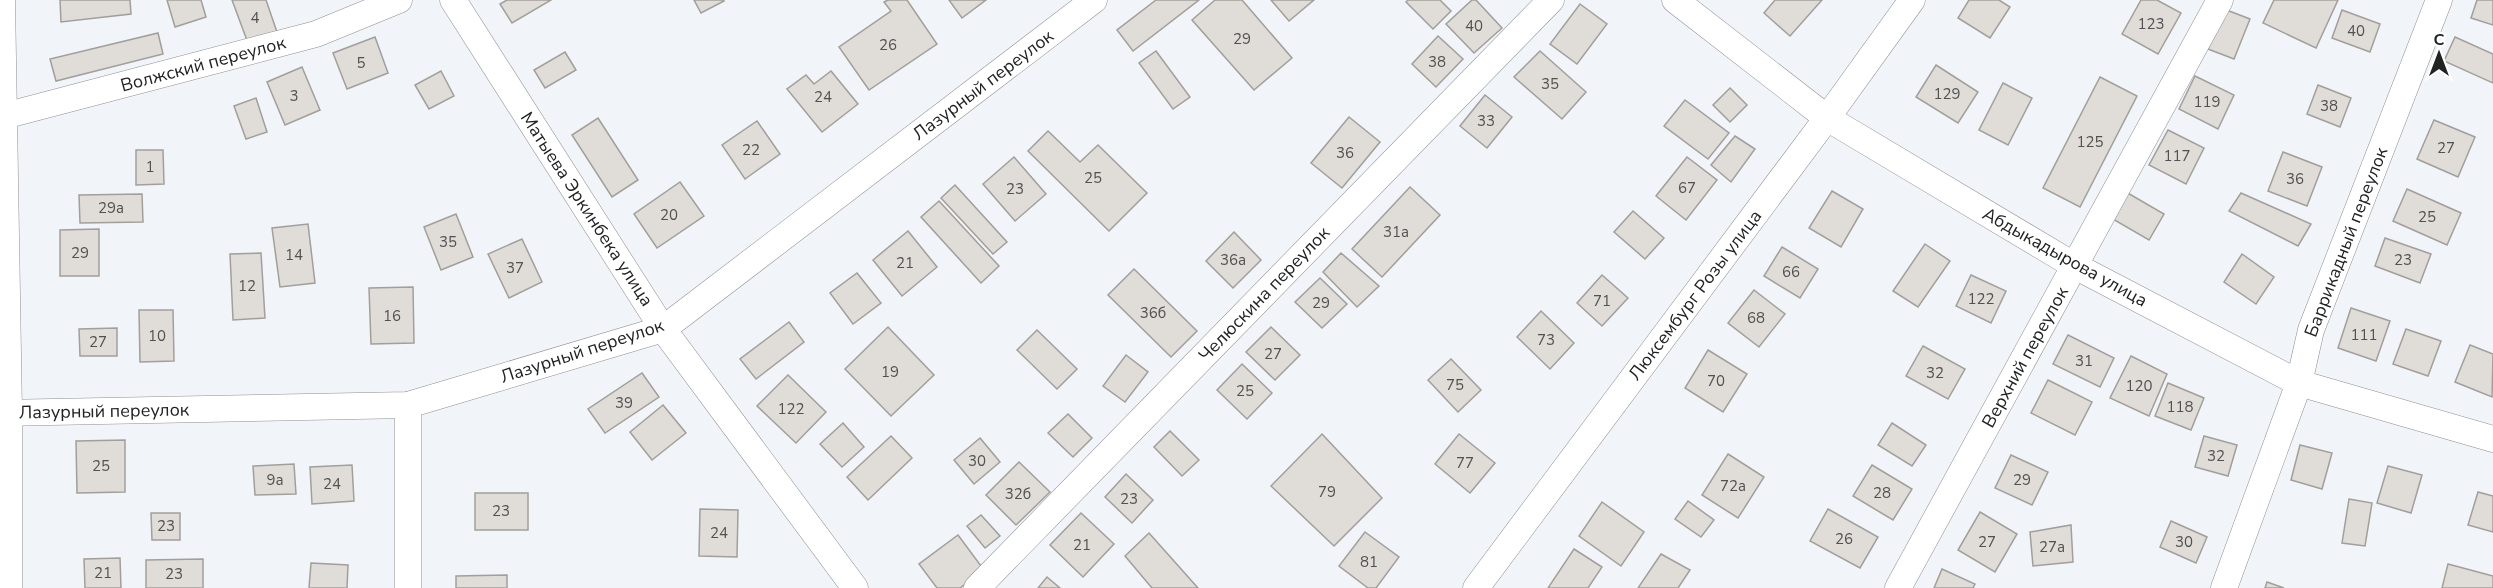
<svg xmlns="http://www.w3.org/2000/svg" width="2493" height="588" font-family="'Nunito Sans',sans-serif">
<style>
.building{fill:#e0ddd9;stroke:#a29f9b;stroke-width:1.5}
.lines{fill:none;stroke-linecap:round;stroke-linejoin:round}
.street-casing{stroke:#8e9094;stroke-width:27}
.street{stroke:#fff;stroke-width:26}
.labels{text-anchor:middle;stroke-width:5;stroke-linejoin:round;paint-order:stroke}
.number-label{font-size:15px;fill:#515150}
.street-label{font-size:18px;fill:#212223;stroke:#fff}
</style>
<rect width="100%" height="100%" fill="#f1f4f8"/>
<g class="building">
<path d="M60,0H130L131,14L61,22Z"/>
<path d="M167,0H201L206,17L175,27Z"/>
<path d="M232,0H266L278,35L248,43Z"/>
<path d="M507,0H551L512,23L500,4Z"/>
<path d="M694,0H723L724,1L701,13Z"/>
<path d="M888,0H907L937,44L869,90L839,47L891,11L884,2Z"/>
<path d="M949,0H986L962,18Z"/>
<path d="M1156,0H1199L1133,51L1117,30Z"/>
<path d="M1215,0H1242L1292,58L1254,90L1192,20Z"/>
<path d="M1271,0H1314L1289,21Z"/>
<path d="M1408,0H1440L1451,11L1433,29L1406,2Z"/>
<path d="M1472,0H1476L1502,28L1474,53L1446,24Z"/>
<path d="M1775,0H1822L1790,36L1764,13Z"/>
<path d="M1969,0H1999L2010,7L1990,38L1958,18Z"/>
<path d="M2141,0H2157L2181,13L2158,54L2122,34Z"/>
<path d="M2274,0H2338L2316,48L2263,23Z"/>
<path d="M2477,0H2493V25L2471,18Z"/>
<path d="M1580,4L1607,24L1577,64L1550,44Z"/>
<path d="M2224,9L2250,19L2234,59L2208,49Z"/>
<path d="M2342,10L2380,24L2370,52L2332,38Z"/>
<path d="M158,33L163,54L56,81L50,59Z"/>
<path d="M1438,36L1463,59L1436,87L1412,64Z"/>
<path d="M375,37L388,73L347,89L333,53Z"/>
<path d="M2455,37L2493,54V83L2444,61Z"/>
<path d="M1156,51L1190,97L1173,109L1139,63Z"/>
<path d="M1540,51L1586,92L1562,119L1514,77Z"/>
<path d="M565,52L576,70L545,88L534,70Z"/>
<path d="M1936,65L1978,92L1958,123L1916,97Z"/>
<path d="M302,67L320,110L285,125L267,82Z"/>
<path d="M441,71L454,96L429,109L415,85Z"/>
<path d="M831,71L858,104L822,132L787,89L806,75L814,84Z"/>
<path d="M2195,76L2234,95L2218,129L2179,109Z"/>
<path d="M2100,77L2137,96L2080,207L2043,188Z"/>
<path d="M2003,83L2032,98L2008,145L1979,130Z"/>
<path d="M2318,85L2351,98L2340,127L2307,114Z"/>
<path d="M1730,88L1747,105L1730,122L1713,105Z"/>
<path d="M1485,95L1512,117L1487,148L1460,126Z"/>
<path d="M256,98L267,132L246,139L234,106Z"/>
<path d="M1685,100L1729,133L1708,159L1664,126Z"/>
<path d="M1349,117L1380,142L1342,188L1311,163Z"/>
<path d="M598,118L638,180L612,197L572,135Z"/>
<path d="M2434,120L2475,137L2458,177L2417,159Z"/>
<path d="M757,121L780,154L745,179L722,145Z"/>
<path d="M2168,130L2204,148L2186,184L2149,165Z"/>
<path d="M1048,131L1080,162L1098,145L1147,193L1109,231L1028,151Z"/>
<path d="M1735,136L1755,149L1731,182L1711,165Z"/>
<path d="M136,150H163L164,184L136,185Z"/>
<path d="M2283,152L2322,167L2307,206L2268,191Z"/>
<path d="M1014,157L1046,194L1015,221L983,184Z"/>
<path d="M1687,157L1717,180L1686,220L1656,196Z"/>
<path d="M680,182L704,216L657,248L634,214Z"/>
<path d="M955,185L1007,242L993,254L941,198Z"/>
<path d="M1410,187L1440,215L1382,277L1352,249Z"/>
<path d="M2407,189L2461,213L2447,245L2393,221Z"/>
<path d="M1832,191L1863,209L1841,247L1809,228Z"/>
<path d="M2126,192L2164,214L2149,240L2111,218Z"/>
<path d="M2241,193L2311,224L2298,246L2229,211Z"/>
<path d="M142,194L143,222L80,223L79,195Z"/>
<path d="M939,201L999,266L981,283L921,217Z"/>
<path d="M1633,211L1664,238L1645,259L1614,232Z"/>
<path d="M456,214L473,257L441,270L424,227Z"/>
<path d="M308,224L315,283L280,287L272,228Z"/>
<path d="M99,229V276H60V230Z"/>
<path d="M908,231L937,267L902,296L873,260Z"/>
<path d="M1234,232L1261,260L1233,288L1206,261Z"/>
<path d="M2385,238L2431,254L2420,283L2375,266Z"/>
<path d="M522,239L542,282L509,298L488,254Z"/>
<path d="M1925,244L1950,261L1918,307L1893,291Z"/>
<path d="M1782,247L1818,269L1800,298L1764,276Z"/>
<path d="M261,253L265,318L233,320L230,254Z"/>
<path d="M1341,253L1379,286L1357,307L1323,272Z"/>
<path d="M2242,254L2274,277L2256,304L2224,282Z"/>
<path d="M1134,269L1197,331L1171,357L1108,295Z"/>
<path d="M857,273L881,303L853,324L830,293Z"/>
<path d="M1602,275L1628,298L1602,326L1577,303Z"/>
<path d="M1971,275L2006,291L1991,323L1956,306Z"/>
<path d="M1320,278L1347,304L1322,328L1295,302Z"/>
<path d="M413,287L414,343L371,344L369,288Z"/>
<path d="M1754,290L1785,314L1759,347L1728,323Z"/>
<path d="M2351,308L2390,321L2376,361L2338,348Z"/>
<path d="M139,310H173L174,361L140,362Z"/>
<path d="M1541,311L1574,343L1550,369L1517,337Z"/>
<path d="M789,322L804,342L756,379L740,359Z"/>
<path d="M888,327L934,375L891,416L845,369Z"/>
<path d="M1271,327L1300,355L1275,380L1246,352Z"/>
<path d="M117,328V356H80L79,329Z"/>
<path d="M2406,329L2441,341L2428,376L2393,364Z"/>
<path d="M1037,330L1077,369L1057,389L1017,350Z"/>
<path d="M2068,335L2114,358L2100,387L2053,364Z"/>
<path d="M2470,345L2493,354L2492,397L2455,382Z"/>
<path d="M1923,346L1965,369L1948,399L1906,376Z"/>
<path d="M1708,350L1747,374L1723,412L1685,388Z"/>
<path d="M1126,355L1148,372L1125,402L1103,386Z"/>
<path d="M2131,356L2167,374L2149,416L2110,398Z"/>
<path d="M1451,359L1481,390L1458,412L1428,380Z"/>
<path d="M1242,364L1272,393L1247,419L1217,390Z"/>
<path d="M642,373L659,397L605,433L588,409Z"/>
<path d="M788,375L826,412L796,443L757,406Z"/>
<path d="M2048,380L2092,402L2075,435L2031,413Z"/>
<path d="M2168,383L2204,398L2191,430L2155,416Z"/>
<path d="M663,405L686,433L652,460L630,432Z"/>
<path d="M1068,414L1092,438L1073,457L1048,433Z"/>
<path d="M843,423L864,447L842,467L820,444Z"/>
<path d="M1892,423L1926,445L1912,466L1878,445Z"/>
<path d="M1170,431L1199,460L1182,476L1154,447Z"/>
<path d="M1322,434L1382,498L1334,546L1271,486Z"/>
<path d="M1459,434L1495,463L1470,493L1435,464Z"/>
<path d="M891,436L912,458L868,500L847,477Z"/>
<path d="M2204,436L2237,445L2228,476L2195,467Z"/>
<path d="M980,438L1000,462L974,484L954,460Z"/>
<path d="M125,440V492L77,493L76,441Z"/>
<path d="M2300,445L2332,453L2322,489L2291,480Z"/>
<path d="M1728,454L1764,477L1738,518L1702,495Z"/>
<path d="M2011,455L2048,472L2032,505L1995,488Z"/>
<path d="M1019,462L1050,492L1016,525L986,495Z"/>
<path d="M294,464L296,494L255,495L253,466Z"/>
<path d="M352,465L354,501L312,504L310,467Z"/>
<path d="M1872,465L1912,489L1893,520L1853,496Z"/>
<path d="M2388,466L2422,475L2411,513L2377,503Z"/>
<path d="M1126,474L1153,500L1132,523L1105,497Z"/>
<path d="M2478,492L2493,496V532L2468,525Z"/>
<rect x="475" y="493" width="53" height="37"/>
<path d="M2349,499L2372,503L2365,546L2342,543Z"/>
<path d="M1688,501L1714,520L1701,537L1675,519Z"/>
<path d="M1602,502L1644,532L1621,566L1579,536Z"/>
<path d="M700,509L738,510L737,557L699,556Z"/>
<path d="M1828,509L1878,537L1860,568L1810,541Z"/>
<path d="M1980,512L2017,534L1995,572L1958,550Z"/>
<path d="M151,513H180V540H152Z"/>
<path d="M1081,513L1114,544L1083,577L1050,545Z"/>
<path d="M981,515L1000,536L985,548L967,526Z"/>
<path d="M2171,521L2207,537L2196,563L2160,547Z"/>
<path d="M2071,525L2073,562L2033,566L2030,532Z"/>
<path d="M1365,532L1399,557L1376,588H1368L1339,566Z"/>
<path d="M1149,533L1198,588H1152L1125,556Z"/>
<path d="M958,535L984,570L960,588H937L919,564Z"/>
<path d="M1574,549L1602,567L1588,588H1548Z"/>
<path d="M1661,554L1690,570L1678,588H1638Z"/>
<path d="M120,558L121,588H85L84,559Z"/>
<path d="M203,559V588H146V560Z"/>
<path d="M311,563L348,565L347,588H309Z"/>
<path d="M2448,564L2493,576V588H2442Z"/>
<path d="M1942,569L1975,584L1973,588H1934Z"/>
<path d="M507,575V588H456V576Z"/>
<path d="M1047,577L1060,588H1038Z"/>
<path d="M2267,582L2284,588H2265Z"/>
</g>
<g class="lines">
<g class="street-casing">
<g id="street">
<path d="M2,0L9,413V588"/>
<path d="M453,0L663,329L855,588"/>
<path d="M1675,0L1827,118L2075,266L2299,383L2493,439"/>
<path d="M4,116L316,34L399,0"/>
<path d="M408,405V588"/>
<path d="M0,413L408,405L663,329L1094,0"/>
<path d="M977,588L1551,0"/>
<path d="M1476,588L1827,118L1912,0"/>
<path d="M1898,588L2220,0"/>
<path d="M2224,588L2299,383L2311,330L2439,0"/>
</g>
</g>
<use href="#street" class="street"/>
</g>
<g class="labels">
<g class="number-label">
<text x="255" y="23">4</text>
<text x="2151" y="29">123</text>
<text x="1474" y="31">40</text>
<text x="2356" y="36">40</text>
<text x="1242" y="44">29</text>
<text x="888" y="50">26</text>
<text x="1437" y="67">38</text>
<text x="361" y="68">5</text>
<text x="1550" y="89">35</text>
<text x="1947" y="99">129</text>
<text x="294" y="101">3</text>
<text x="823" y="102">24</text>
<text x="2207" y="107">119</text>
<text x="2329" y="111">38</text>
<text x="1486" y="126">33</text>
<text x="2090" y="147">125</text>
<text x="2446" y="153">27</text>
<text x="751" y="155">22</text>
<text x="1345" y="158">36</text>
<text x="2177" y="161">117</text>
<text x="150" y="172">1</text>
<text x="1093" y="183">25</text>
<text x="2295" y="184">36</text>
<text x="1687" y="193">67</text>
<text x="1015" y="194">23</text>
<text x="111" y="213">29a</text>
<text x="669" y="220">20</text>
<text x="2427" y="222">25</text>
<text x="1396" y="237">31a</text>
<text x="448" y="247">35</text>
<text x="80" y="258">29</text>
<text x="294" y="260">14</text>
<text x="1233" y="265">36а</text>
<text x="2403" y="265">23</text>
<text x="905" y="268">21</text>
<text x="515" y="273">37</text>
<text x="1791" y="277">66</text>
<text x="247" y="291">12</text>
<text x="1981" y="304">122</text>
<text x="1602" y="306">71</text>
<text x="1321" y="308">29</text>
<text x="1153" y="318">36б</text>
<text x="392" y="321">16</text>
<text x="1756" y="323">68</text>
<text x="2364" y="340">111</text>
<text x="157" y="341">10</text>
<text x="1546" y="345">73</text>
<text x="98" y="347">27</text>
<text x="1273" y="359">27</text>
<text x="2084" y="366">31</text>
<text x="890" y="377">19</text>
<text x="1935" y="378">32</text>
<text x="1716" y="386">70</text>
<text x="1455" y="390">75</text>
<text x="2139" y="391">120</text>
<text x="1245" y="396">25</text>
<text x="624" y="408">39</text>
<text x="2180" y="412">118</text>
<text x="791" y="414">122</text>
<text x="2216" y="461">32</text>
<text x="977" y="466">30</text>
<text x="1465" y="468">77</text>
<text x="101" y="471">25</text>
<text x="275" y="485">9а</text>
<text x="2022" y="485">29</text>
<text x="332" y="489">24</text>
<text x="1733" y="491">72a</text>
<text x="1327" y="497">79</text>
<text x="1882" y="498">28</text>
<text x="1018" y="499">32б</text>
<text x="1129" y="504">23</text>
<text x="501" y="516">23</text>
<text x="166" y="531">23</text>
<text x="719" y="538">24</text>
<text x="1844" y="544">26</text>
<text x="1987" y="547">27</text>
<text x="2184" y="547">30</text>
<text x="1082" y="550">21</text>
<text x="2052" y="552">27а</text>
<text x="1369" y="567">81</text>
<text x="103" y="578">21</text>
<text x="174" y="579">23</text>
</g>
<g class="street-label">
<text transform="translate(203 64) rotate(-15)" y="6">Волжский переулок</text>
<text transform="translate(983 85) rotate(-37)" y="6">Лазурный переулок</text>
<text transform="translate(587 209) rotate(57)" y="6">Матыева Эркинбека улица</text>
<text transform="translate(2346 242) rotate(-69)" y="6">Баррикадный переулок</text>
<text transform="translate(2065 257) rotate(29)" y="6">Абдыкадырова улица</text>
<text transform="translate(1264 294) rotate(-46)" y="6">Челюскина переулок</text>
<text transform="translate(1695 295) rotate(-53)" y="6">Люксембург Розы улица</text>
<text transform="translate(582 351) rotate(-18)" y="6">Лазурный переулок</text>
<text transform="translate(2025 357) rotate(-61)" y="6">Верхний переулок</text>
<text transform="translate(104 411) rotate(-1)" y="6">Лазурный переулок</text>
</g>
</g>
<g transform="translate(2439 54)" stroke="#ffffff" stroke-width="4.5" paint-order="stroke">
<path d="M0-4.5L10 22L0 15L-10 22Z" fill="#212223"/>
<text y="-9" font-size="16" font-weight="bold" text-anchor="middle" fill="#212223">С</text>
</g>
</svg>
